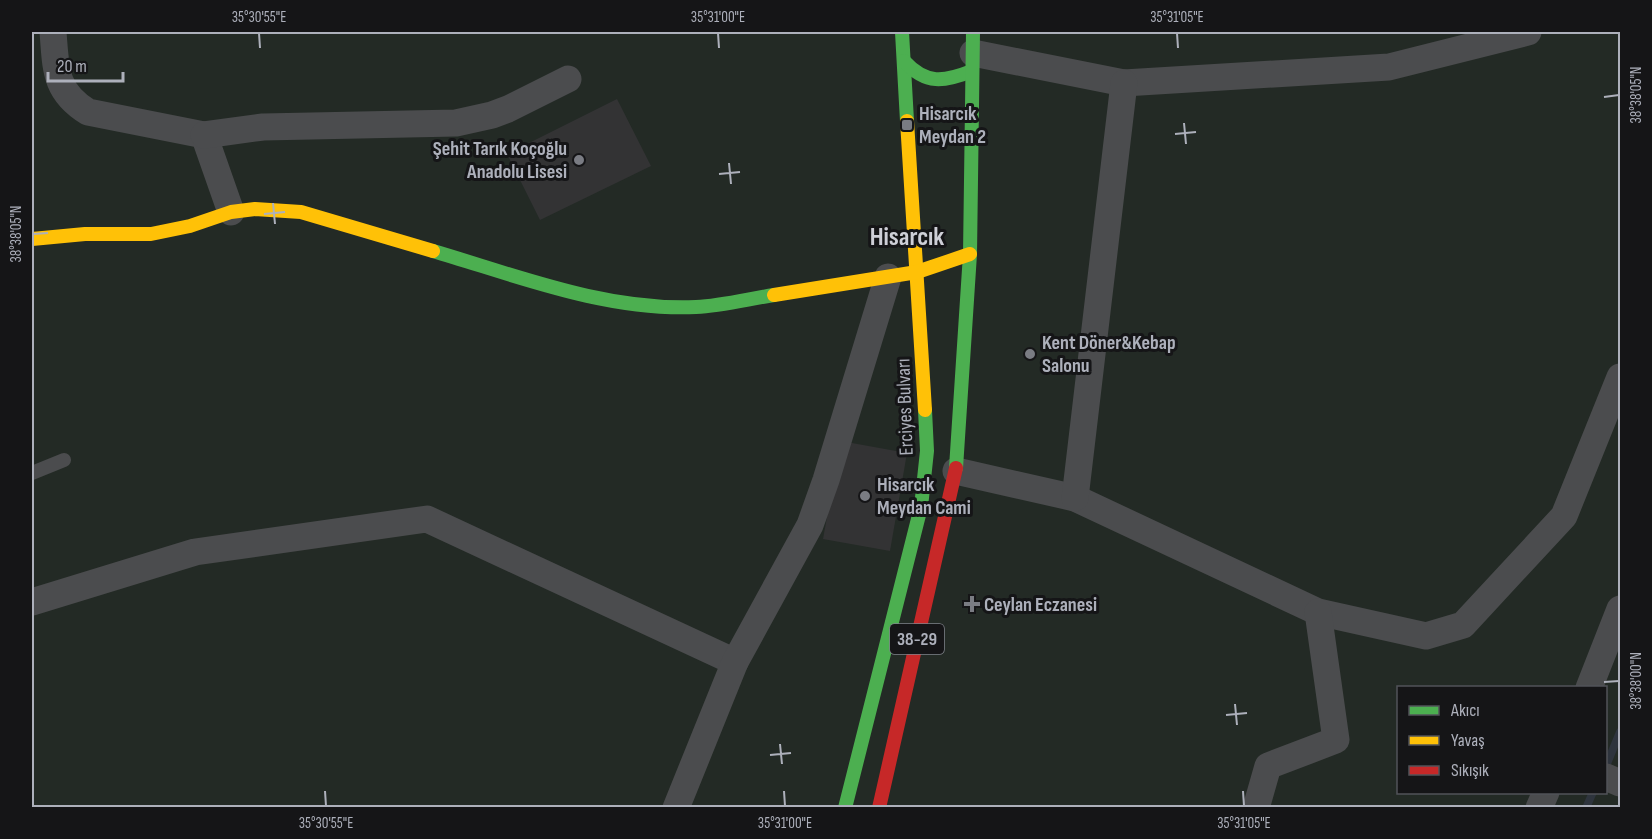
<svg xmlns="http://www.w3.org/2000/svg" width="1652" height="839" font-family="'Sofia Sans Condensed',sans-serif">
<style>
.green{fill:#232a25;fill-rule:evenodd}
.lines{fill:none;stroke-linecap:round;stroke-linejoin:round}
.stream{stroke:#2e343d;stroke-width:8}
.building{fill:#333334}
.lane{stroke:#4b4c4e;stroke-width:14}
.street{stroke:#4b4c4e;stroke-width:27}
.fast{stroke:#4caf50;stroke-width:14}
.slow{stroke:#ffc107;stroke-width:14}
.jam{stroke:#c62828;stroke-width:14}
.ticks{fill:none;stroke:#adb0bb;stroke-width:2}
.poi-dot{fill:#7a7c83;stroke:#151517;stroke-width:2}
.labels{text-anchor:middle;stroke-width:6;stroke-linejoin:round;paint-order:stroke}
.shield{fill:#151517;stroke:#7f828a;stroke-width:1.5}
.shield-label{font-size:18px;font-weight:bold;fill:#adb0bb}
.poi-label{font-size:20px;font-weight:bold;fill:#adb0bb;stroke:#151517;text-anchor:start}
.street-label{font-size:20px;fill:#adb0bb;stroke:#151517}
.district-label{font-size:26px;font-weight:bold;fill:#cecfd7;stroke:#151517}
.neatline{fill:none;stroke:#adb0bb;stroke-width:2}
.ticks-label{font-size:15px;text-anchor:middle;fill:#adb0bb}
</style>
<rect width="100%" height="100%" fill="#1b1b1b"/>
<path class="green" d="M32,32H1620V807H32ZM1398,688H1606V792H1398Z"/>
<g class="lines">
<g class="stream">
<path d="M1606,766L1620,732"/>
<path d="M1586,808L1593,792"/>
</g>
</g>
<g class="building">
<path d="M617,99L651,166L540,220L507,154Z"/>
<path d="M841,441L907,453L890,551L823,539Z"/>
</g>
<g class="lines">
<path class="lane" d="M32,473L64,460"/>
<g class="street">
<path d="M53,32C56,68 54,91 88,112L204,135L231,212"/>
<path d="M973,53L1124,83L1389,67L1528,32"/>
<path d="M204,135L263,127L456,123L492,115L508,109L568,79"/>
<path d="M956,471L1075,498L1318,612L1426,636L1463,625L1564,516L1620,377"/>
<path d="M1075,498L1124,83"/>
<path d="M32,602L195,552L427,519L735,662"/>
<path d="M1589,688L1620,609"/>
<path d="M1606,777L1620,783"/>
<path d="M676,808L735,662L810,525L826,480L888,277"/>
<path d="M1256,808L1268,766L1336,740L1318,612"/>
<path d="M1539,808L1546,792"/>
</g>
<g class="fast">
<path d="M902,32L907,121"/>
<path d="M904,61C926,85 944,82 972,71"/>
<path d="M433,251C518,276 606,311 696,307C722,306 748,299 774,295"/>
<path d="M956,468L970,254L973,32"/>
<path d="M845,808L921,507L927,451L925,410"/>
</g>
<g class="slow">
<path d="M907,121L925,410"/>
<path d="M32,239L85,234H151L190,226L231,212L255,209L301,212L433,251"/>
<path d="M774,295L917,272L970,254"/>
</g>
<path class="jam" d="M879,808L956,468"/>
</g>
<path class="ticks" d="M259,33L260,48M718,33L719,48M1177,33L1178,48M1604,97L1619,95M1184,123L1186,144M1175,134L1196,132M729,163L731,184M719,174L740,172M273,203L275,224M264,214L285,212M33,234L48,233M1604,682L1619,681M1235,704L1237,725M1226,715L1247,713M780,744L782,764M770,755L791,753M325,791L326,806M784,791L785,806M1243,791L1244,806"/>
<g class="poi-dot">
<rect x="901" y="119" width="12" height="12" rx="3"/>
<circle cx="579" cy="160" r="6"/>
<circle cx="1030" cy="354" r="6"/>
<circle cx="865" cy="496" r="6"/>
<path d="M969 595h6v6h6v6h-6v6h-6v-6h-6v-6h6z"/>
</g>
<g class="labels">
<rect class="shield" x="890" y="624" width="54" height="30" rx="4.5"/>
<g class="shield-label">
<text x="917" y="645">38-29</text>
</g>
<g class="poi-label">
<text x="919" y="120">Hisarcık<tspan x="919" dy="23">Meydan 2</tspan></text>
<text x="567" y="155" text-anchor="end">Şehit Tarık Koçoğlu<tspan x="567" dy="23">Anadolu Lisesi</tspan></text>
<text x="1042" y="349">Kent Döner&amp;Kebap<tspan x="1042" dy="23">Salonu</tspan></text>
<text x="877" y="491">Hisarcık<tspan x="877" dy="23">Meydan Cami</tspan></text>
<text x="984" y="611">Ceylan Eczanesi</text>
</g>
<g class="street-label">
<text transform="translate(904 407) rotate(-92)" y="7">Erciyes Bulvarı</text>
</g>
<g class="district-label">
<text x="907" y="245">Hisarcık</text>
</g>
</g>
<rect width="1652" height="839" fill="none" stroke="#151517" stroke-width="66"/>
<rect x="1397" y="686" width="210" height="108" fill="#151517" stroke="#525359" stroke-width="1.5"/>
<rect x="1409" y="706" width="30" height="9" fill="#4caf50" stroke="#525359" stroke-width="1.5"/>
<text x="1451" y="716" font-size="18" fill="#adb0bb">Akıcı</text>
<rect x="1409" y="736" width="30" height="9" fill="#ffc107" stroke="#525359" stroke-width="1.5"/>
<text x="1451" y="746" font-size="18" fill="#adb0bb">Yavaş</text>
<rect x="1409" y="766" width="30" height="9" fill="#c62828" stroke="#525359" stroke-width="1.5"/>
<text x="1451" y="776" font-size="18" fill="#adb0bb">Sıkışık</text>
<path d="M48 72v9h75v-9" fill="none" stroke="#adb0bb" stroke-width="3"/>
<text x="57" y="72" font-size="18" fill="#adb0bb" stroke="#151517" stroke-width="4.5" paint-order="stroke">20 m</text>
<rect x="33" y="33" width="1586" height="773" class="neatline"/>
<g class="ticks-label">
<text x="259" y="22">35°30'55"E</text>
<text x="718" y="22">35°31'00"E</text>
<text x="1177" y="22">35°31'05"E</text>
<text transform="translate(1636 95) rotate(-90)" y="5">38°38'05"N</text>
<text transform="translate(16 234) rotate(-90)" y="5">38°38'05"N</text>
<text transform="translate(1636 681) rotate(-90)" y="5">38°38'00"N</text>
<text x="326" y="828">35°30'55"E</text>
<text x="785" y="828">35°31'00"E</text>
<text x="1244" y="828">35°31'05"E</text>
</g>
</svg>
